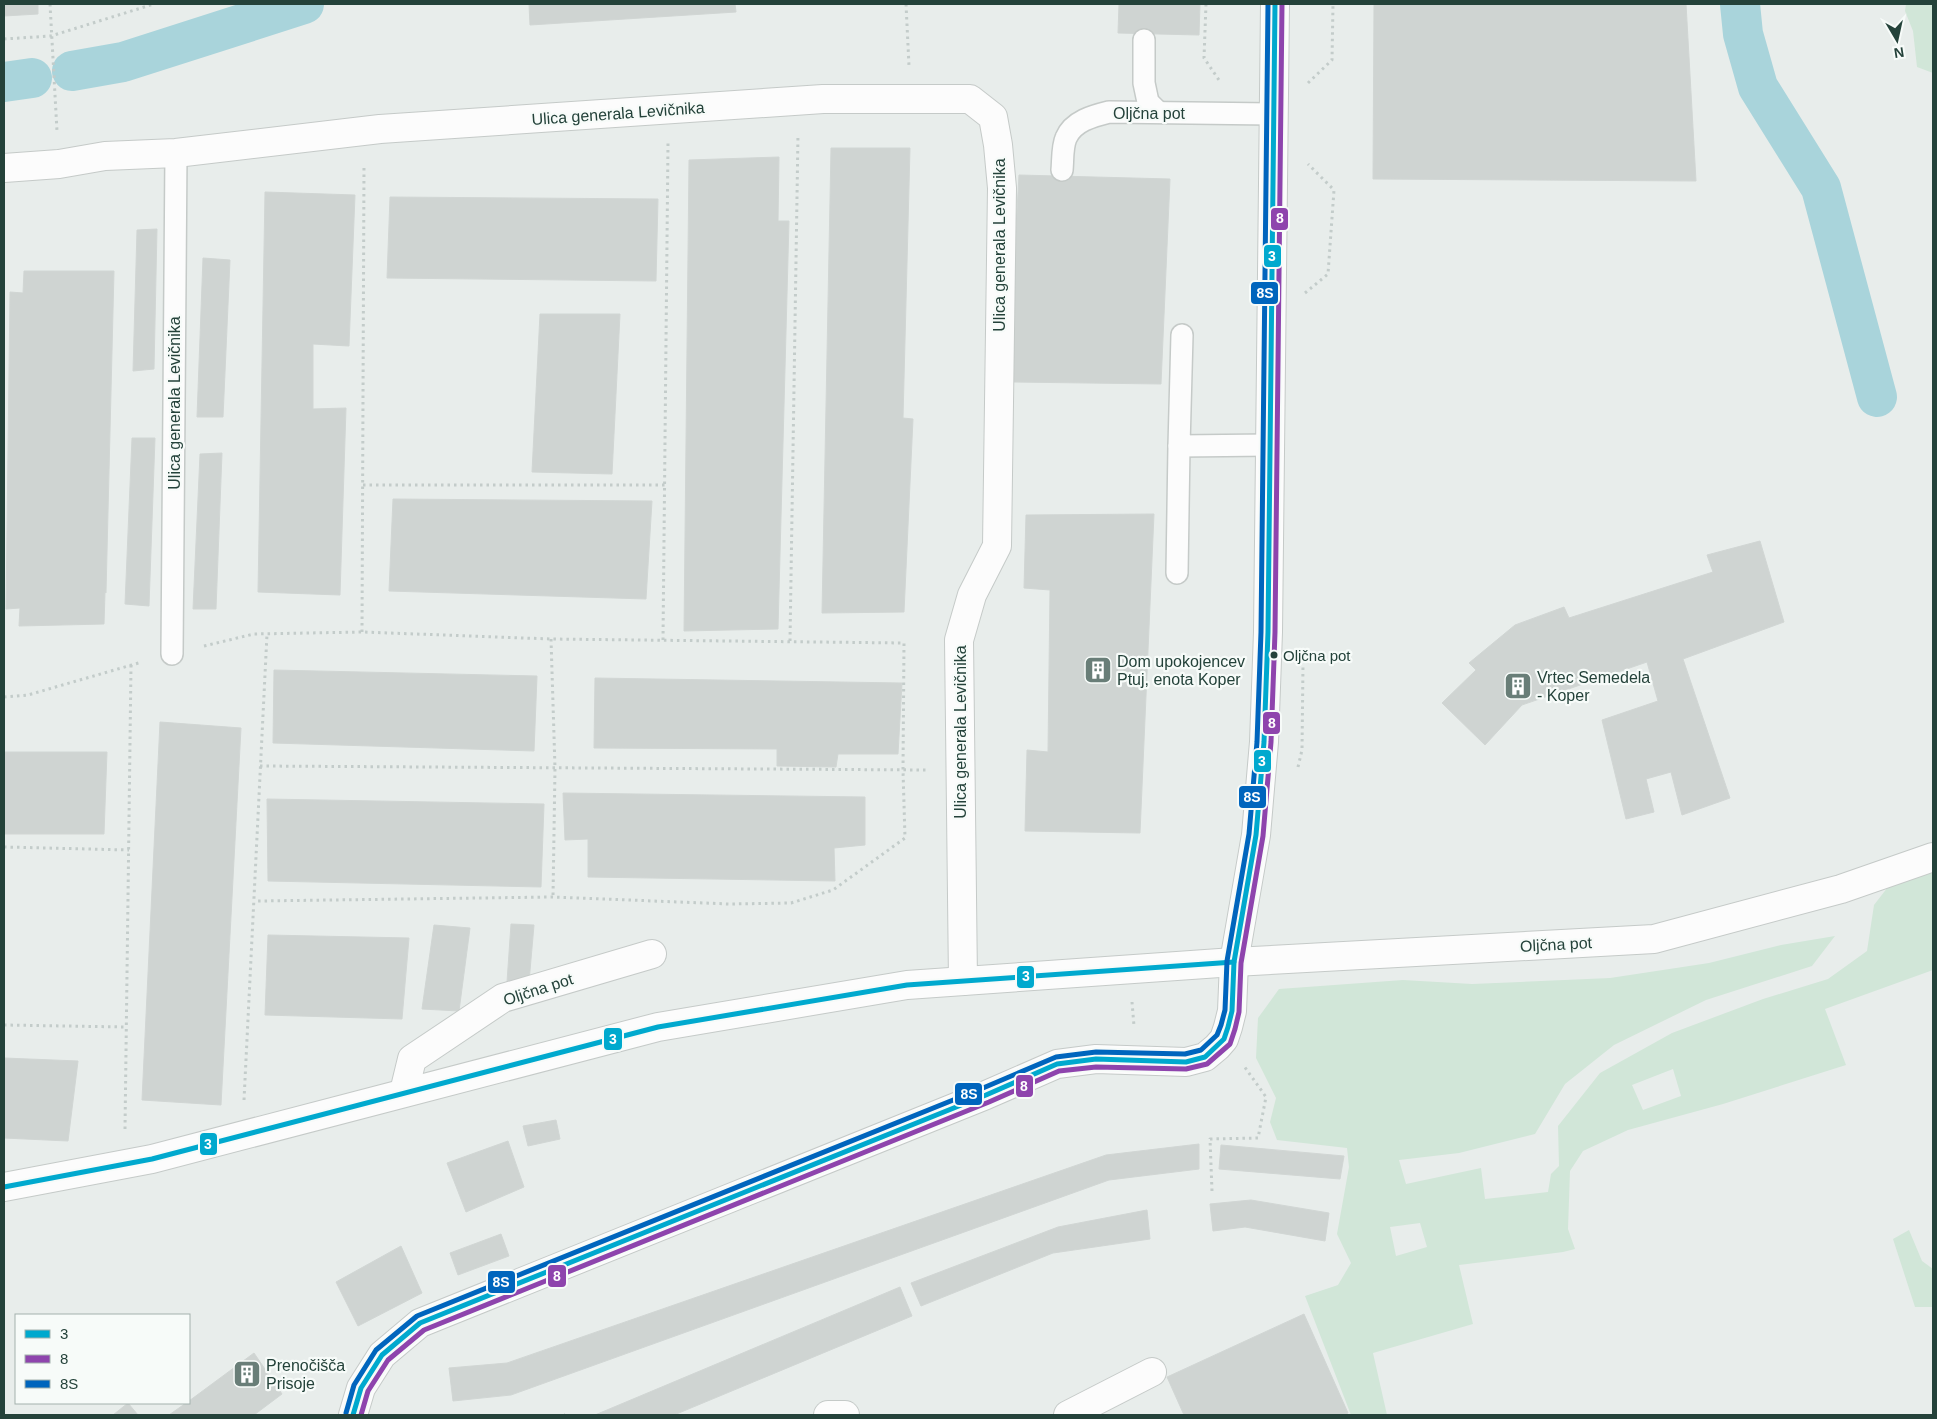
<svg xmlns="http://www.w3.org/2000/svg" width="1937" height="1419" font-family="Helvetica,sans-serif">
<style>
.green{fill:#d1e6d8;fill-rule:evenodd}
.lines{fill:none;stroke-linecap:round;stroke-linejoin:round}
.canal{stroke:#a9d4db;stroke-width:40}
.building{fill:#cfd4d2;stroke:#d1d6d4}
.lane-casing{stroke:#c5cac8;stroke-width:24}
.street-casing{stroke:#c5cac8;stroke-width:30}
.path{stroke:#c3ccca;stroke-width:3;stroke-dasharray:2.5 4;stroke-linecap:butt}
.lane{stroke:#fcfcfc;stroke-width:21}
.street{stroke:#fcfcfc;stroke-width:28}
.bus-1-casing{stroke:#f7fbf9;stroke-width:9}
.bus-2-casing{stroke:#f7fbf9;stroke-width:9}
.bus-3-casing{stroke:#f7fbf9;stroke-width:9}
.bus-1{stroke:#00a9ce;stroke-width:5}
.bus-2{stroke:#8e44ad;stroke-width:5}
.bus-3{stroke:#0065bd;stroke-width:5}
.bus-dot{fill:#24423a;stroke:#f7fbf9;stroke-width:2}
.labels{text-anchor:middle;stroke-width:4.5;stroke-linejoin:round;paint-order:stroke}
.bus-label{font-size:15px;fill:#24423a;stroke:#f7fbf9;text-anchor:start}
.street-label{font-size:16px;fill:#24423a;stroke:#f7fbf9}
.poi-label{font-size:16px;fill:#24423a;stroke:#f7fbf9;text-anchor:start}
.line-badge{stroke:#f7fbf9;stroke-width:2}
.badge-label{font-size:14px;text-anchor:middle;font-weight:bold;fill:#fff}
</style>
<rect width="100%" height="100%" fill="#e8edeb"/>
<g class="green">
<path d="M1906,4H1933V73L1917,67L1913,31L1905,11Z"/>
<path d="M1933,873V970L1825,1009L1846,1065L1723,1104L1628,1130L1583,1151L1570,1171L1568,1229L1575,1249L1563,1252L1459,1265L1473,1324L1373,1353L1387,1415H1351L1305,1296L1338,1285L1351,1263L1337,1234L1349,1167L1347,1148L1277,1140L1270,1122L1276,1098L1256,1058L1258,1018L1279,989L1403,980L1472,984L1610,978L1709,963L1781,945L1835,936L1812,966L1706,1000L1614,1045L1565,1084L1535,1134L1459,1153L1399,1160L1406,1184L1481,1168L1485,1199L1548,1192L1551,1174L1559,1166L1558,1126L1600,1073L1672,1033L1763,999L1828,979L1867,951L1874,905L1891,883ZM1673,1069L1681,1096L1643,1110L1632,1085ZM1420,1223L1427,1247L1396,1256L1390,1227Z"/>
<path d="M1909,1230L1922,1261L1933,1269V1307H1915L1893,1239Z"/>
</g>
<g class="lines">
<g class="canal">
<path d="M1740,4L1743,34L1758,87L1821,188L1877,397"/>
<path d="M72,71L123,62L304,4"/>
<path d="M4,82L32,78"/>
</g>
</g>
<g class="building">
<path d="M4,4H38V14L4,16Z"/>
<path d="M529,4H735L736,12L530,25Z"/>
<path d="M1119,4H1200L1199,35L1118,33Z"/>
<path d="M1374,4H1686L1696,181L1373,179Z"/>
<path d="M831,148H910L903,418L913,419L904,612L822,613Z"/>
<path d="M779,157L778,221H789L778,629L684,631L689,160Z"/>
<path d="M1019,175L1170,179L1161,384L1012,382L1016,228Z"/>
<path d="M265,192L355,195L349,346L313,344V409L346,408L340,595L258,592Z"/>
<path d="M390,197L658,199L656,281L387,278Z"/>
<path d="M157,229L154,369L133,371L137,230Z"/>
<path d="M203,258L230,260L223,417H197Z"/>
<path d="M24,271H114L106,593L105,592L104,624L19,626L20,608L6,609L10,292L23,293Z"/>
<path d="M540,314H620L612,474L532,472Z"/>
<path d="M132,438H155L149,606L125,604Z"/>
<path d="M222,453L216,609H193L200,454Z"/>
<path d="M393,499L652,501L646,599L389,591Z"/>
<path d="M1154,514L1140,833L1025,831L1027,750L1048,752L1050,590L1024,588L1026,515Z"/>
<path d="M1760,541L1784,622L1683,659L1730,798L1682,815L1671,772L1646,779L1654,812L1626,819L1602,720L1658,701L1647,662L1522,705L1485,745L1442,703L1476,670L1469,663L1515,625L1564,607L1569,618L1713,572L1707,555Z"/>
<path d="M274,670L537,676L534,751L273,743Z"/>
<path d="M595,678L902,683L898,754H838L836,767L777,766V749L594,748Z"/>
<path d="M160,722L241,728L221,1105L142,1100Z"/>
<path d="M4,752H107L104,834H4Z"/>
<path d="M563,793L865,797V845L834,848L835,881L588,877V839L565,840Z"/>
<path d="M267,799L544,804L541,887L268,881Z"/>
<path d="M511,924L534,925L529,982H507Z"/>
<path d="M434,925L470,928L459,1011L422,1009Z"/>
<path d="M268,935L409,938L402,1019L265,1015Z"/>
<path d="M4,1058L78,1061L68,1141L4,1138Z"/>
<path d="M556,1120L560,1139L528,1146L523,1126Z"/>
<path d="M508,1141L524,1187L466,1212L447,1163Z"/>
<path d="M1199,1144V1169L1109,1180L511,1395L453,1401L449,1368L507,1363L1106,1155Z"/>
<path d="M1221,1145L1344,1156L1340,1179L1219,1169Z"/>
<path d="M1251,1200L1329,1213L1325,1241L1245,1227L1213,1231L1210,1204Z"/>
<path d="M1147,1210L1150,1239L1053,1253L921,1306L911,1283L1058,1227Z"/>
<path d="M501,1234L509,1256L458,1275L450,1253Z"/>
<path d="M401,1246L422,1293L358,1326L336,1282Z"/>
<path d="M900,1287L912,1316L674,1415H595Z"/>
<path d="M1304,1314L1348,1413L1343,1415H1184L1167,1377Z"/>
<path d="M254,1353L282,1394L254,1415H169L186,1403H189V1401Z"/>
<path d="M128,1403L138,1415H113Z"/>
</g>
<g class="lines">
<g class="lane-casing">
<g id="lane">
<path d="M1144,40V83L1148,102L1158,112"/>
<path d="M1062,170C1063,161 1062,147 1066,138C1073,121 1093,116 1109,112L1274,114"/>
<path d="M1182,335L1179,446L1270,445"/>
<path d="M1177,573L1179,446"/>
<path d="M172,654L176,153"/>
</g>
</g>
<g class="street-casing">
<g id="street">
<path d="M4,168L59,164L105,156L176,153L380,129L823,99H970L993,117L998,145L1002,188L997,546L972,595L959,640L963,981"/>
<path d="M404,1092L412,1059L503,998L652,954"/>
<path d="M4,1187L152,1159L658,1027L907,985L1234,962L1654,939L1841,889L1933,857"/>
<path d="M353,1415L361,1388L382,1355L420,1323L986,1095L1057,1064L1096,1059L1186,1062L1205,1057L1217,1047L1224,1039L1228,1027L1232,1011L1234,962L1256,835L1264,742L1268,632L1275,4"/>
<path d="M828,1415H845"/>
<path d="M1068,1415L1152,1372"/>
</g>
</g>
<g class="path">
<path d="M50,4L57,131"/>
<path d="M906,4L909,66"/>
<path d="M1206,4L1204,58L1221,83"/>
<path d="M4,39L51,36L154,4"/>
<path d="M1308,83L1332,60L1333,4"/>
<path d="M1305,293L1328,274L1334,190L1308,164"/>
<path d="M363,485H665"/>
<path d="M362,632L364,165"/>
<path d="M551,639L555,768L553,897"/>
<path d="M663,640L668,143"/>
<path d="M790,641L798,134"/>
<path d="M204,646L254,634L362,632L551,639L904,643L903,770L905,838L833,890L791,903L729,904L553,897L258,901"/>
<path d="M4,697L28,695L142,662"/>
<path d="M260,766L927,770"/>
<path d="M1298,767L1302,750L1303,664"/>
<path d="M4,847L129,850"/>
<path d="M1132,1002L1134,1026"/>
<path d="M4,1025L126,1027"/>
<path d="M244,1100L267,634"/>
<path d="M125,1129L131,665"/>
<path d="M1212,1191L1210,1139L1258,1138L1266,1097L1244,1066"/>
<path d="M564,1415H565"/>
</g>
<use href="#lane" class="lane"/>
<use href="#street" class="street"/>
<g class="bus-1-casing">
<g id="bus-1">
<path d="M4,1187L152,1159L658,1027L907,985L1234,962"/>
<path d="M353,1415L361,1388L382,1355L420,1323L986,1095L1057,1064L1096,1059L1186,1062L1205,1057L1224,1039L1228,1027L1232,1011L1234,962L1256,835L1264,742L1268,632L1275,4"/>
</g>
</g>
<g class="bus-2-casing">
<path id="bus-2" d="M361,1415L368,1391L388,1360L424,1330L989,1102L1059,1071L1096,1067L1186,1069L1207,1064L1230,1044L1235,1029L1239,1012L1241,963L1263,836L1271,742L1275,632L1282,4"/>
</g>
<g class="bus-3-casing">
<path id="bus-3" d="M346,1413L354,1385L376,1350L417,1316L983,1088L1056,1057L1096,1052L1185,1054L1201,1050L1217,1035L1221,1025L1225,1010L1227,961L1249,834L1257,742L1261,632L1268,4"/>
</g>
<use href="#bus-1" class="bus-1"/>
<use href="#bus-2" class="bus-2"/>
<use href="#bus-3" class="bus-3"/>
</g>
<defs>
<g id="building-square" transform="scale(1.4375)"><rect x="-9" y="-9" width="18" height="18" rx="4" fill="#697e78" stroke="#f7fbf9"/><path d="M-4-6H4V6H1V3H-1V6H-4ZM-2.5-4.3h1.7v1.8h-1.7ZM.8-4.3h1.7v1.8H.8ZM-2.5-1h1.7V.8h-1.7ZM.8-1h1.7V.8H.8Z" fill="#fff"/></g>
</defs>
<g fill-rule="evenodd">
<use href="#building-square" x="1098" y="670"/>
<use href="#building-square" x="1518" y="686"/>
<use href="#building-square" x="247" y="1374"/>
</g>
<circle class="bus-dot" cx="1274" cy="655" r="4.5"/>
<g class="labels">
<g class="bus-label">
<text x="1283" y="661">Oljčna pot</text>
</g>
<g class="street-label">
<text transform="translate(618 113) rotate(-4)" y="6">Ulica generala Levičnika</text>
<text x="1149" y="119">Oljčna pot</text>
<text transform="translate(999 245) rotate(-90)" y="6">Ulica generala Levičnika</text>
<text transform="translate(174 403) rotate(-90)" y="6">Ulica generala Levičnika</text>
<text transform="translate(960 732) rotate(-90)" y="6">Ulica generala Levičnika</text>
<text transform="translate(1556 944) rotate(-3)" y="6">Oljčna pot</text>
<text transform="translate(538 989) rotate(-18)" y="6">Oljčna pot</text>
</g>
<g class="poi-label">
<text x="1117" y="667">Dom upokojencev<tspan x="1117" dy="18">Ptuj, enota Koper</tspan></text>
<text x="1537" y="683">Vrtec Semedela<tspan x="1537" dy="18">- Koper</tspan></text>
<text x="266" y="1371">Prenočišča<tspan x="266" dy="18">Prisoje</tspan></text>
</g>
</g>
<g class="line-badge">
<rect x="1270" y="207" width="19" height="24" rx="5" fill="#8e44ad"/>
<rect x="1263" y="244" width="19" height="24" rx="5" fill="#00a9ce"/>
<rect x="1250" y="281" width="29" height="24" rx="5" fill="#0065bd"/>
<rect x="1262" y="711" width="19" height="24" rx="5" fill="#8e44ad"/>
<rect x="1253" y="749" width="19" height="24" rx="5" fill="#00a9ce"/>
<rect x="1238" y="785" width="29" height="24" rx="5" fill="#0065bd"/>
<rect x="1016" y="965" width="19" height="24" rx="5" fill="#00a9ce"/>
<rect x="603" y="1027" width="20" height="24" rx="5" fill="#00a9ce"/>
<rect x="1015" y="1074" width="19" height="24" rx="5" fill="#8e44ad"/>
<rect x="954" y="1082" width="29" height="24" rx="5" fill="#0065bd"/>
<rect x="199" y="1132" width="19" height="24" rx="5" fill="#00a9ce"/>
<rect x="547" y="1264" width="20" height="24" rx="5" fill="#8e44ad"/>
<rect x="487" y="1270" width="29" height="24" rx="5" fill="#0065bd"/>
</g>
<g class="badge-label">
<text x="1280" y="223">8</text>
<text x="1272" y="261">3</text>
<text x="1265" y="298">8S</text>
<text x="1272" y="728">8</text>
<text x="1262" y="766">3</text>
<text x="1252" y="802">8S</text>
<text x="1026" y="981">3</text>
<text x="613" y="1044">3</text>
<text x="1024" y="1091">8</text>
<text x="969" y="1099">8S</text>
<text x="208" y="1149">3</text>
<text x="557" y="1281">8</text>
<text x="501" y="1287">8S</text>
</g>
<rect width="1937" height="1419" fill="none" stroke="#24423a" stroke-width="10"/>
<rect x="15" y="1314" width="175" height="90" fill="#f7fbf9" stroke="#a3b1ad"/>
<rect x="25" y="1330" width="25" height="8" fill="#00a9ce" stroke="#a3b1ad"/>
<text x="60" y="1339" font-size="15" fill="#24423a">3</text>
<rect x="25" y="1355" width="25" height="8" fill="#8e44ad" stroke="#a3b1ad"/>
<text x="60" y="1364" font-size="15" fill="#24423a">8</text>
<rect x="25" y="1380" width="25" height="8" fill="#0065bd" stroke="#a3b1ad"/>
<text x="60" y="1389" font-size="15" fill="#24423a">8S</text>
<g transform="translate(1897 40) rotate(171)" stroke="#f7fbf9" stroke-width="4" paint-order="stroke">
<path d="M0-4L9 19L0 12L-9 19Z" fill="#24423a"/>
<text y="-8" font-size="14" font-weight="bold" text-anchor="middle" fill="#24423a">N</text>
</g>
</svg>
